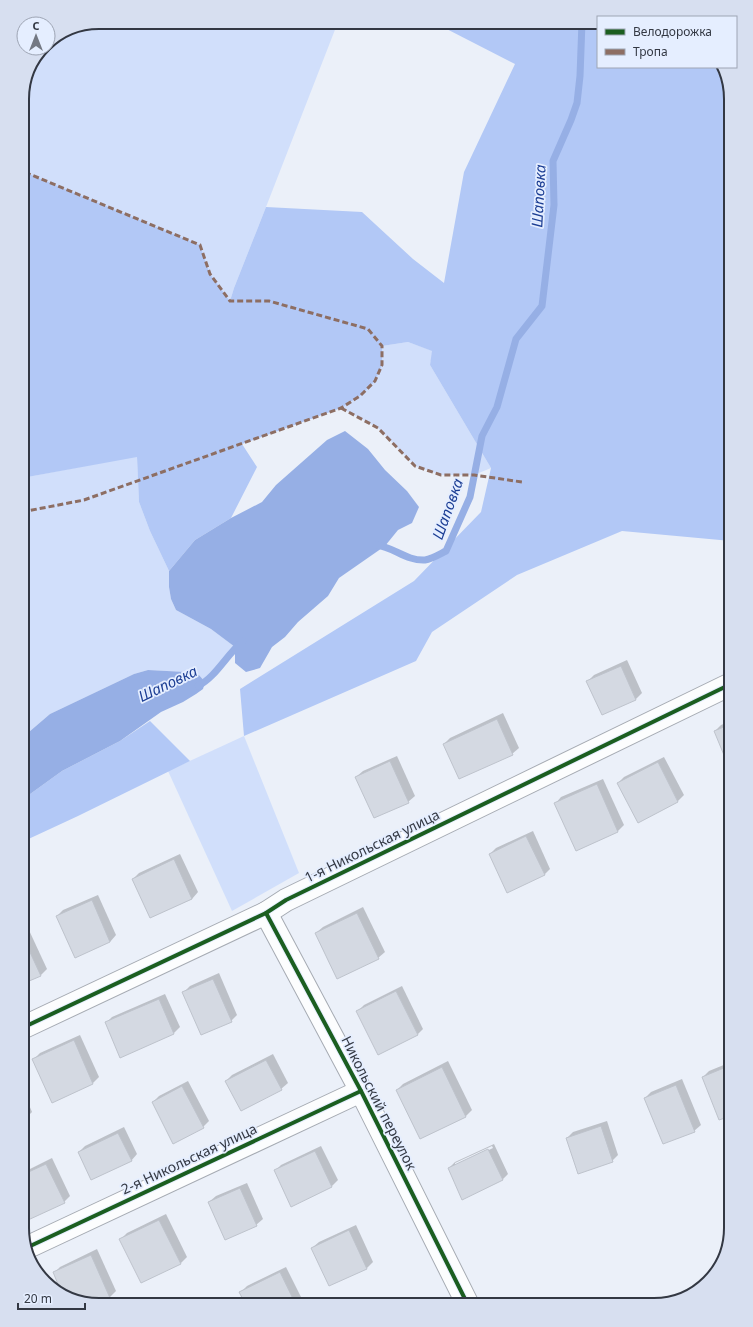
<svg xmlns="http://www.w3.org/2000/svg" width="753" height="1327" font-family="'Noto Sans',sans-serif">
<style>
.green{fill:#d1dffb}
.forest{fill:#b2c8f6}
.water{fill:#96afe5}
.shadow{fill:#0003;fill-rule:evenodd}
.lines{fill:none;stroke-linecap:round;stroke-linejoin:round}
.stream{stroke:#96afe5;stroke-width:7}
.building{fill:#d4d9e2;stroke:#bec3cc}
.minor-casing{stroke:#a6abb3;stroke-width:24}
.minor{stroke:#fcfdfe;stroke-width:22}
.quiet{stroke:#8d6e63;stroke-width:3;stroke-dasharray:6 3;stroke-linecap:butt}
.cycleway-casing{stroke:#e5eeff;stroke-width:6}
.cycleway{stroke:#1b5e20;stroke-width:4}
.labels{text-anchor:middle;stroke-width:3.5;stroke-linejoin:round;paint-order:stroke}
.street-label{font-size:14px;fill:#333843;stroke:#e5eeff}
.water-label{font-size:15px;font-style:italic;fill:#1c3e94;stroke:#e5eeff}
.rim{fill:none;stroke:#333843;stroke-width:2}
</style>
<rect width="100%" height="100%" fill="#ebf0f9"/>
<g class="green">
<path d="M99,22H338L266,207L234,288L230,301L210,274L200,245L22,171V94L43,48H48V42L69,28Z"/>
<path d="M408,342L433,351L430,365L491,468L474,475H441L415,466L378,428L341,408L360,396L382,365V346Z"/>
<path d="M137,456L139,502L150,531L169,571V587L171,599L176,610L211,629L235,647L205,682L199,675L186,672L148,670L134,674L50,714L22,738V478Z"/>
<path d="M244,736L299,873L232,911L168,771Z"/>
</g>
<g class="forest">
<path d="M433,22H598V67H724L731,99V541L622,531L517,575L432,632L416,661L244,736L240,689L414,581L481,512L491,468L430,365L432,351L408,342L382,346V365L375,381L360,396L341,408L242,444L257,467L231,518L195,540L169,571L150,531L139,502L137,457L22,478V171L200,245L210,274L230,301L234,288L266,207L362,212L413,259L444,283L464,172L515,64Z"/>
<path d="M150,721L190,761L78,816L22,842V797H26L62,771L120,741Z"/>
</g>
<g class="water">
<path d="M345,431L368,449L385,470L407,491L419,507L412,523L398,530L385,546L339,578L328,596L298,622L285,637L272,647L260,668L246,672L235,663V647L211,629L176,610L171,599L169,587V571L195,540L231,518L262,502L276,485L327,440Z"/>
<path d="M148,670L186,672L199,675L205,682L203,689L196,694L183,702L161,712L120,741L62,771L26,797H22V738L50,714L134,674Z"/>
</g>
<g class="shadow">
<path d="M627,660L642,693L636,699L602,714L588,681L594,675Z"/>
<path d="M503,713L519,748L512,754L444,744L450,738Z"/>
<path d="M731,721V769L715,731L721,725Z"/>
<path d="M397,756L415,796L408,802L356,777L363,771Z"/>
<path d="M664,757L684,795L678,801L638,821L618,783L624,777Z"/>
<path d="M603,779L624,825L618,831L577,850L555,804L561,797Z"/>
<path d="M533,831L550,869L544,875L490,854L496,848Z"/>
<path d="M180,854L198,892L192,899L151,917L133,879L139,873Z"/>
<path d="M98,895L116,935L110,942L57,916L63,910Z"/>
<path d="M363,907L385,952L378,958L316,933L323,927Z"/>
<path d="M28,928L47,969L41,975L22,983V930Z"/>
<path d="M219,973L237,1015L231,1021L184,992L190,986Z"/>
<path d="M402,986L423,1029L417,1035L358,1011L364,1005Z"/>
<path d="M165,994L180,1027L174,1033L106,1023L112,1017Z"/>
<path d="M80,1035L99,1077L93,1083L53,1101L34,1059L40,1053Z"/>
<path d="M273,1054L288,1083L281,1089L226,1081L232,1075Z"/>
<path d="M448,1061L472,1110L466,1116L421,1138L397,1090L403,1084Z"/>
<path d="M731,1062V1114L703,1077L709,1071Z"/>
<path d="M682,1079L701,1125L694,1131L645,1098L651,1092Z"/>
<path d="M188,1081L209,1121L203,1127L153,1102L159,1096Z"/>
<path d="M22,1088L32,1112L26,1118L22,1120Z"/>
<path d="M607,1121L618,1155L612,1161L567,1138L573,1132Z"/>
<path d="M124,1127L137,1154L131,1161L79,1152L85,1146Z"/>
<path d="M494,1144L508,1174L502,1180L449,1168L455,1162ZM492,1146L493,1148L455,1166V1163Z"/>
<path d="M321,1146L338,1180L332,1186L275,1171L281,1165Z"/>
<path d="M52,1158L70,1196L64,1202L22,1206V1173Z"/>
<path d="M247,1183L263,1219L256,1225L209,1202L216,1196Z"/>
<path d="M166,1214L187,1257L181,1263L142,1282L121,1239L127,1233Z"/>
<path d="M356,1225L373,1262L367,1268L312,1248L319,1242Z"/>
<path d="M97,1249L116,1291L110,1297L93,1305L64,1295L54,1273L60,1267Z"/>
<path d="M286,1267L303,1301L300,1305H247L241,1292L247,1286Z"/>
<path d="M199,1302L200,1305H191Z"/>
</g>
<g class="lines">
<g class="stream">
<path d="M376,545C394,547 406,561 425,560C432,559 440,554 446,551L470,497L482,436L497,407L516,339L542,306L554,205L553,161L571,120L577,103L580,76L582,22"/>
<path d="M198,686C216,677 227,654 243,641"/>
</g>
</g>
<g class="building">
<path d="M731,611V630L724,614Z"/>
<path d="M621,666L636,700L602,715L586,681Z"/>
<path d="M497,719L513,755L459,779L443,744Z"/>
<path d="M731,724V772L714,731Z"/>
<path d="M390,761L409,803L374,818L355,777Z"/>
<path d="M658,762L678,802L638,823L617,783Z"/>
<path d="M597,784L618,832L576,851L554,803Z"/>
<path d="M526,836L545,875L507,893L489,854Z"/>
<path d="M174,859L192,899L150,918L132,879Z"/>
<path d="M92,900L110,942L75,958L56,916Z"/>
<path d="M357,913L379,959L337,979L315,933Z"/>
<path d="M22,935L41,976L22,984Z"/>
<path d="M213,979L232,1022L201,1035L182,992Z"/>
<path d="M396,991L418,1035L378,1055L356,1011Z"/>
<path d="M159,999L174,1034L120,1058L105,1022Z"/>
<path d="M74,1040L93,1084L52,1103L32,1059Z"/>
<path d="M266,1060L282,1090L241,1111L225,1081Z"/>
<path d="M731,1065V1116L719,1120L702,1077Z"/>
<path d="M442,1067L466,1117L420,1139L396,1090Z"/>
<path d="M676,1085L695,1132L663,1144L644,1098Z"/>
<path d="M182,1086L204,1128L173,1144L152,1102Z"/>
<path d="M22,1108L27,1119L22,1121Z"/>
<path d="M601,1126L613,1162L578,1174L566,1138Z"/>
<path d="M118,1133L132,1161L91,1180L78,1152Z"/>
<path d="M488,1149L503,1180L462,1200L448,1168Z"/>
<path d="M315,1151L332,1187L291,1207L274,1170Z"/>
<path d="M46,1164L65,1203L28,1220L22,1208V1175Z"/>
<path d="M240,1188L257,1226L225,1240L208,1202Z"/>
<path d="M159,1220L181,1264L141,1283L119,1239Z"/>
<path d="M349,1230L367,1269L329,1286L311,1248Z"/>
<path d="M91,1255L110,1298L95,1305L62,1294L53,1272Z"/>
<path d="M280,1272L296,1305H246L239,1292Z"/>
</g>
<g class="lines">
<g class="minor-casing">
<g id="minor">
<path d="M266,913L361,1091L468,1305"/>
<path d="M22,1028L266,913L286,900L731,684"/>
<path d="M26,1248L361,1091"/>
</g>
</g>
<use href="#minor" class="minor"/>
<g class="quiet">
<path d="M341,408L378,428L415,466L441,475H474L522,482"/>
<path d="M22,512L84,500L341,408L360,396L375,381L382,365V346L368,329L269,301H230L210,274L200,245L22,171"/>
</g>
<g class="cycleway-casing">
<g id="cycleway">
<path d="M266,913L361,1091L468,1305"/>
<path d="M22,1028L266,913L286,900L731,684"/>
<path d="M26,1248L361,1091"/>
</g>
</g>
<use href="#cycleway" class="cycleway"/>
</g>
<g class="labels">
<g class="street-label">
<text transform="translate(372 846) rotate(-26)" y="5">1-я Никольская улица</text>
<text transform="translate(379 1103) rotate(63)" y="5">Никольский переулок</text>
<text transform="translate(189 1159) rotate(-25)" y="5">2-я Никольская улица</text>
</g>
<g class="water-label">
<text transform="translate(539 196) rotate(-87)" y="5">Шаповка</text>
<text transform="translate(448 509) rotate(-70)" y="5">Шаповка</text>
<text transform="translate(168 684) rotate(-26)" y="5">Шаповка</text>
</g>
</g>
<path d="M0 0H753V1327H0ZM99 29H654A70 70 0 0 1 724 99V1228A70 70 0 0 1 654 1298H99A70 70 0 0 1 29 1228V99A70 70 0 0 1 99 29Z" fill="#d7dff0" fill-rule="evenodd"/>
<path class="rim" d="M99 29H654A70 70 0 0 1 724 99V1228A70 70 0 0 1 654 1298H99A70 70 0 0 1 29 1228V99A70 70 0 0 1 99 29Z"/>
<rect x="597" y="16" width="140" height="52" fill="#e5eeff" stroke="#9ea5b4"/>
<rect x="605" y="29" width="20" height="6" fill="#1b5e20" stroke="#9ea5b4"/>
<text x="633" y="36" font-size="12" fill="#333843">Велодорожка</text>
<rect x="605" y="49" width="20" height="6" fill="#8d6e63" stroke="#9ea5b4"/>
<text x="633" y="56" font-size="12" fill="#333843">Тропа</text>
<g transform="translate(36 36)"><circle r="19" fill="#e5eeff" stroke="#9ea5b4"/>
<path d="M0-3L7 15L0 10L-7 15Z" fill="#737883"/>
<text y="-6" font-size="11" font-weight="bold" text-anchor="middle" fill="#333843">С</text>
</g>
<path d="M18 1303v6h67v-6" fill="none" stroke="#333843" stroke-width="2"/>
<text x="24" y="1303" font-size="12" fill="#333843" stroke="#e5eeff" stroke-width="3" paint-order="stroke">20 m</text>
</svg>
